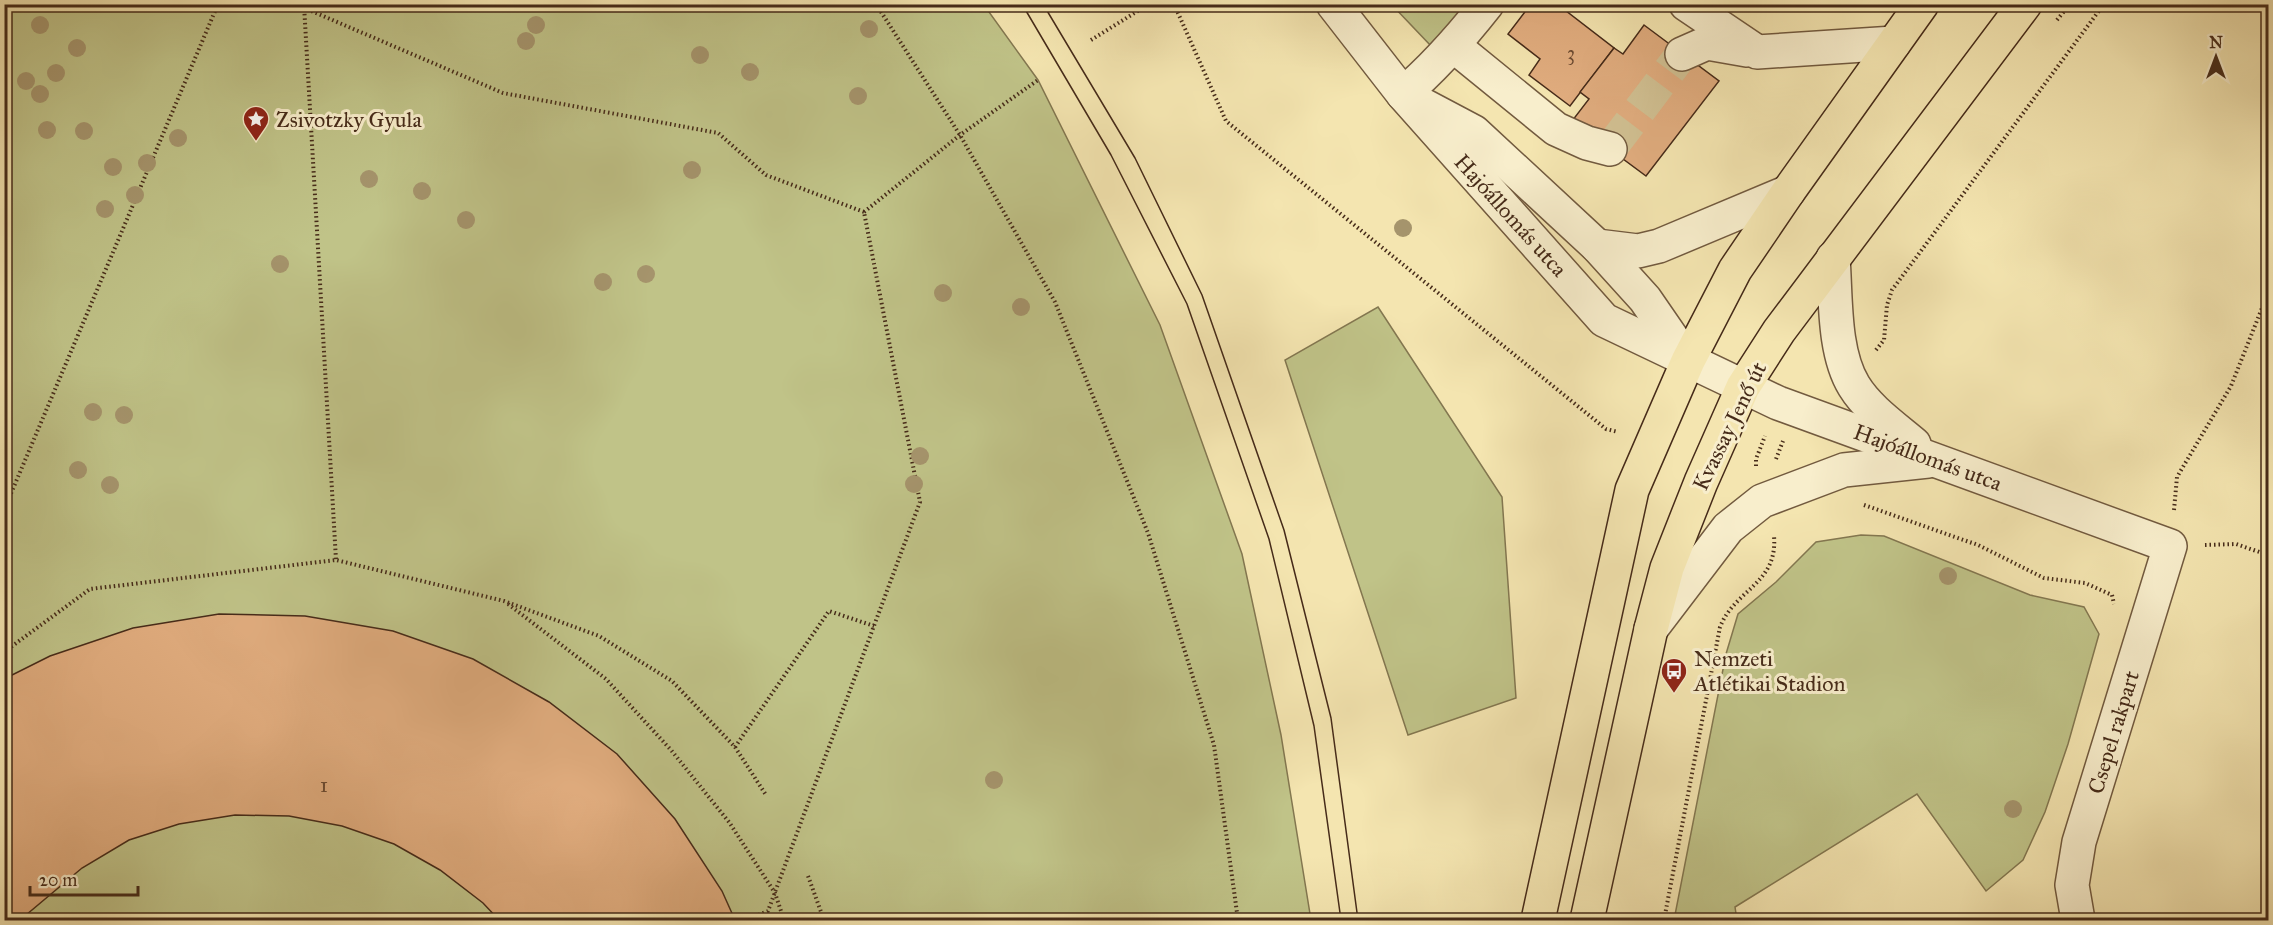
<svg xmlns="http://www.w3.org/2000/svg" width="2273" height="925" font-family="'IM FELL Great Primer',serif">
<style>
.green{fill:#c0c388;stroke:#837750;stroke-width:1.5}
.building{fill:#e0ac7e;stroke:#462b19;stroke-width:1.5}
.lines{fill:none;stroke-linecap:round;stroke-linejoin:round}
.minor-tunnel{stroke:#d1c092;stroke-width:33;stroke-dasharray:33 16;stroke-linecap:butt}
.minor-casing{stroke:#725a3f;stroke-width:36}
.major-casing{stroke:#462b19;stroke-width:36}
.path{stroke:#462b19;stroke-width:4;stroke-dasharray:1.5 3;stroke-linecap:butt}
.minor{stroke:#f8eecc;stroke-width:33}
.major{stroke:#f4e5b0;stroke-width:33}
.tram{stroke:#462b19;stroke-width:1.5}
.tree{fill:#a5946c}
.labels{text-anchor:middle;stroke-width:6;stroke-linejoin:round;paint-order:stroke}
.number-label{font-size:20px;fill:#6c4b32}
.poi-label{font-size:22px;fill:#462b19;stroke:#f8eecc;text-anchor:start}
.street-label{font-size:22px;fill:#462b19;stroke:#f8eecc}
</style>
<rect width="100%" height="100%" fill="#f4e5b0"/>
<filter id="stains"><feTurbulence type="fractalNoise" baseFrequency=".00333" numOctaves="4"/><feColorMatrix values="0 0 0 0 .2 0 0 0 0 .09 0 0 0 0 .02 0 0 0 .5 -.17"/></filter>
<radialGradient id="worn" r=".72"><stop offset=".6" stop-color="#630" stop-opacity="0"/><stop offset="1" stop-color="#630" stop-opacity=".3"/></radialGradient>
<g class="green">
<path d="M5,5H984L1038,80L1160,325L1242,554L1281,735L1311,920H5Z"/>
<path d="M1392,5H1466L1433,48Z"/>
<path d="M1378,307L1502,497L1516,698L1408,735L1285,360Z"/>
<path d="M1861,535L1884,536L2030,595L2084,607L2099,634L2068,744L2045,812L2023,860L1986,891L1917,794L1735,907L1737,920H1674L1726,654L1738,614L1776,582L1816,542Z"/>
</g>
<g class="building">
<path d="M1531,4H1557L1614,48L1570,106L1529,75L1540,59L1508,34Z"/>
<path d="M1644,25L1719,81L1646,176L1572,121L1589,99L1580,92L1614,48L1623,54Z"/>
<path d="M219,614L305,616L393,631L473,659L549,702L617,754L675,819L722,891L735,920H499L483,903L440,870L394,844L342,826L289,816L235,815L179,824L129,840L82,868L20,920H4V679L50,656L133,628Z"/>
</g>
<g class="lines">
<path class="minor-tunnel" d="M1610,149L1682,54"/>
<g class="minor-casing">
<g id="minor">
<path d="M1333,4L1403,94L1604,320L1778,403L2170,546L2079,842L2072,885L2078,920"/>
<path d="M1686,4L1757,52L1894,43"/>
<path d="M1454,46L1556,129L1587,143L1610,149"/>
<path d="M1682,54L1707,43L1747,50"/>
<path d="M1403,94C1435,67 1461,37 1487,4"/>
<path d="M1423,105L1474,132L1597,246L1645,299L1687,360"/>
<path d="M1597,246L1638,251L1659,246L1788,192"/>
<path d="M1833,258C1836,297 1833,352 1854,386C1868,409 1894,427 1914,444"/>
<path d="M1651,629L1728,528L1762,501L1844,470L1928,461"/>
</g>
</g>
<g class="major-casing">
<g id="major">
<path d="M1538,920L1632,490L1688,361L1735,270L1788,192L1922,4"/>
<path d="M1587,920L1651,629L1667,568L1701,482L1743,387L1779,331L2025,4"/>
</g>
</g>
<g class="path">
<path d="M295,4L503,93L718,133L766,175L864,212"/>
<path d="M876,4L960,135L1055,302L1148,533L1214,745L1238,920"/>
<path d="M1174,4L1226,121L1606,429L1618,432"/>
<path d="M304,5L336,560"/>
<path d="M2057,20L2070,4"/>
<path d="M1091,40L1149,4"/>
<path d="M864,212L960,135L1038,80"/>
<path d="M1876,350L1884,340L1887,305L1892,290L2104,4"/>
<path d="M1776,459L1783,441"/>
<path d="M1756,466V459L1765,436"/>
<path d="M1864,505L1978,545L2044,578L2085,583L2112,595L2114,604"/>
<path d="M4,510L218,4"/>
<path d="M2174,510L2177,477L2231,386L2268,293"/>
<path d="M2205,545L2236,544L2268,555"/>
<path d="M508,604L606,679L671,750L729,822L775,893L784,920"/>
<path d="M4,652L90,589L336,560L504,601L599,636L672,681L735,747L766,795"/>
<path d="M735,747L829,611L874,626"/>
<path d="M808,876L824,920"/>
<path d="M746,920L768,911L920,502L864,212"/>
<path d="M1664,920L1720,627C1735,589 1778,584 1774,536"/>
</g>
<use href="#minor" class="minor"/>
<use href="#major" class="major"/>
<g class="tram">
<path d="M1022,4L1111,155L1187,304L1269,539L1314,726L1341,920"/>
<path d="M1043,4L1135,158L1202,295L1284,530L1331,718L1358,920"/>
</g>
</g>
<g class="tree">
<circle cx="40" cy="25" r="9"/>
<circle cx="536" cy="25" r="9"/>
<circle cx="869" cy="29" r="9"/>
<circle cx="526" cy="41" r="9"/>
<circle cx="77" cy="48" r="9"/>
<circle cx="700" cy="55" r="9"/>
<circle cx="750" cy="72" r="9"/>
<circle cx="56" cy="73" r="9"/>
<circle cx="26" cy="81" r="9"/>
<circle cx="40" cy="94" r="9"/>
<circle cx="858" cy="96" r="9"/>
<circle cx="47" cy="130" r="9"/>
<circle cx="84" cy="131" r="9"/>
<circle cx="178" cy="138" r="9"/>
<circle cx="147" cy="163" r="9"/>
<circle cx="113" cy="167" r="9"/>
<circle cx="692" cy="170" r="9"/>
<circle cx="369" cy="179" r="9"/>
<circle cx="422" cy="191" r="9"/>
<circle cx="135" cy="195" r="9"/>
<circle cx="105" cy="209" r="9"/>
<circle cx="466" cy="220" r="9"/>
<circle cx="1403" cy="228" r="9"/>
<circle cx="280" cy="264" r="9"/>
<circle cx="646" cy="274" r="9"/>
<circle cx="603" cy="282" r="9"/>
<circle cx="943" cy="293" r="9"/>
<circle cx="1021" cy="307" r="9"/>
<circle cx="93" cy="412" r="9"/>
<circle cx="124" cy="415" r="9"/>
<circle cx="920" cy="456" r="9"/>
<circle cx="78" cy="470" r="9"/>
<circle cx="914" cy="484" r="9"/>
<circle cx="110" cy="485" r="9"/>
<circle cx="1948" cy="576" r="9"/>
<circle cx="994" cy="780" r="9"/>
<circle cx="2013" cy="809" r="9"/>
</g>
<defs>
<g id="sight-pin" transform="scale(1.35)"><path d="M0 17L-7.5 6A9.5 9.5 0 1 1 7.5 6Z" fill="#8f2418" stroke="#f8eecc"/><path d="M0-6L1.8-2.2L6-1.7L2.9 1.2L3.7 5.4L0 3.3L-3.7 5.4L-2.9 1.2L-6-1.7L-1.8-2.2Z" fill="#fff"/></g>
<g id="bus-pin" transform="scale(1.35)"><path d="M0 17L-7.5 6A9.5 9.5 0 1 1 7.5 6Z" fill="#8f2418" stroke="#f8eecc"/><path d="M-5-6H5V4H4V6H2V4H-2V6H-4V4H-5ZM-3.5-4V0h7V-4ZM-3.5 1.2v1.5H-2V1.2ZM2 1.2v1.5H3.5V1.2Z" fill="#fff"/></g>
</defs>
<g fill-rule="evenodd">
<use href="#sight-pin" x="256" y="119"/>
<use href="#bus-pin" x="1674" y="671"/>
</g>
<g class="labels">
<g class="number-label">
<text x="1571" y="60">3</text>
<text x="324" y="792">1</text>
</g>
<g class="poi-label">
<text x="276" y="127">Zsivotzky Gyula</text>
<text x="1694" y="666">Nemzeti<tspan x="1694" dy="25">Atlétikai Stadion</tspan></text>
</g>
<g class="street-label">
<text transform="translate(1511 215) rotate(48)" y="8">Hajóállomás utca</text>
<text transform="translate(1729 426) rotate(-64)" y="8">Kvassay Jenő út</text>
<text transform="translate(1928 457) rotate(20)" y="8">Hajóállomás utca</text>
<text transform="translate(2113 732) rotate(-73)" y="8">Csepel rakpart</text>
</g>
</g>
<rect width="2273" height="925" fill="none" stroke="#f4e5b0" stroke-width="24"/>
<rect x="6" y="6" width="2261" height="913" fill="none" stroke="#462b19" stroke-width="3"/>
<rect x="12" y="12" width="2249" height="901" fill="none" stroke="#462b19" stroke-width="1.5"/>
<g transform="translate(2216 57)" stroke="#f8eecc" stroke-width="4.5" paint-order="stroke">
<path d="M0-4.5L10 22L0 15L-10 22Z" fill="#462b19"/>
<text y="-9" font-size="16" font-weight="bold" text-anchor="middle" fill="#462b19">N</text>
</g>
<path d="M30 886v9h108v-9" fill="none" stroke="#462b19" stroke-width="3"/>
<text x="39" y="886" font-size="18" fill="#462b19" stroke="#f8eecc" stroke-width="4.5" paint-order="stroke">20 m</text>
<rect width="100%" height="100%" filter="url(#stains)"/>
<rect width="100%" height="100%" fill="url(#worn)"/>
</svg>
